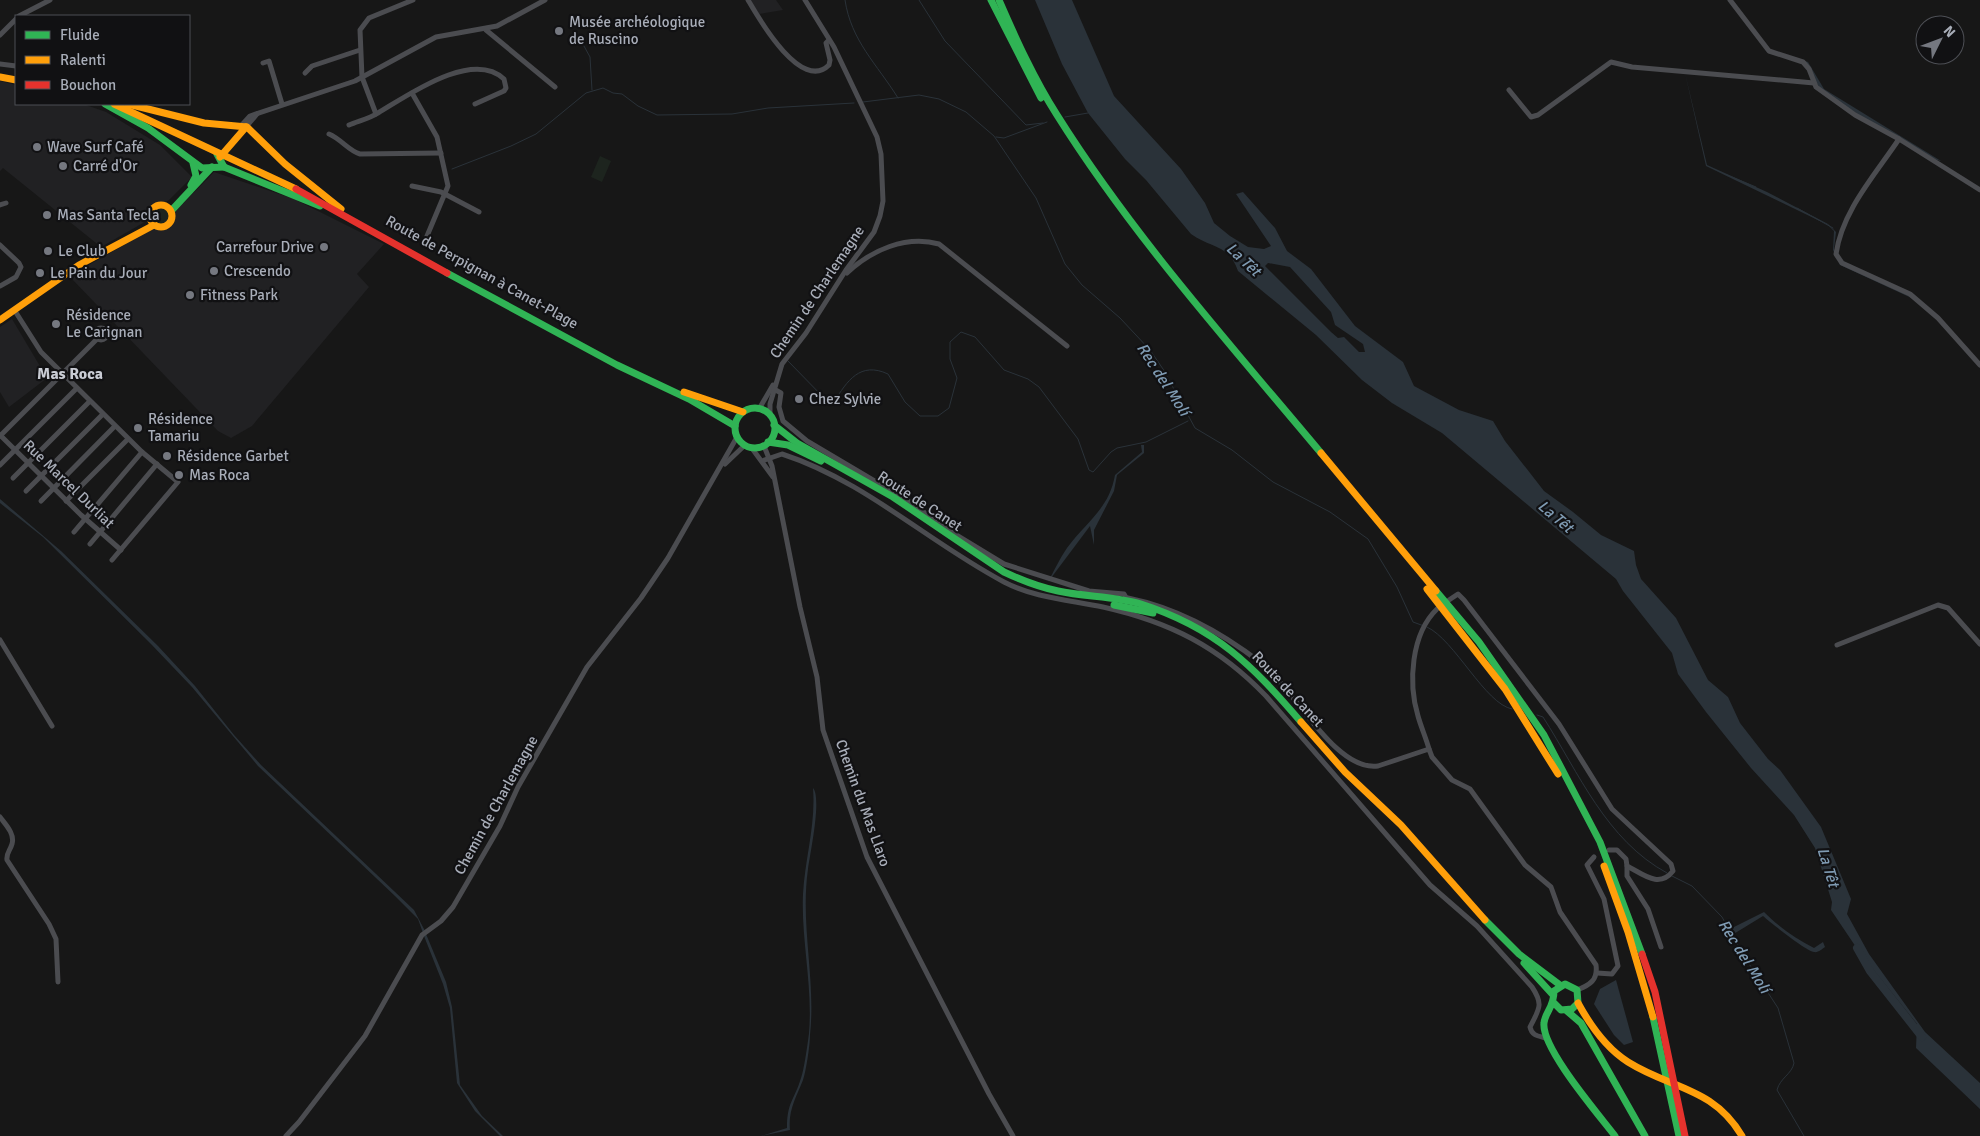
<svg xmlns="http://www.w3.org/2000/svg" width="1980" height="1136" font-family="Signika,sans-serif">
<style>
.built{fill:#212123}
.green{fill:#1d241e}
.water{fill:#2a3239;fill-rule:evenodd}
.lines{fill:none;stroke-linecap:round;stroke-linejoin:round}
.stream{stroke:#2a3239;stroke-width:1}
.river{stroke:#2a3239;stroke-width:8}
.street{stroke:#4b4c50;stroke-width:5}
.fast{stroke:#30b455;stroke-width:7}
.slow{stroke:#ff9f0a;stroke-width:7}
.jam{stroke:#e5322d;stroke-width:7}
.poi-dot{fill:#757880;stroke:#111113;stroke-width:2}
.labels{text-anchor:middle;stroke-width:4.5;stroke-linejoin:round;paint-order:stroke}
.poi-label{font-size:15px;fill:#a8adb8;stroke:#111113;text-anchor:start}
.street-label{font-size:15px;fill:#a8adb8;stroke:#111113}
.water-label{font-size:16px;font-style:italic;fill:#7f9bb3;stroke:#111113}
.neighbourhood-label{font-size:16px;font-weight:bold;fill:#c9ccd4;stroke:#111113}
</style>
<rect width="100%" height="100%" fill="#171717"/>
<g class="built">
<path d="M750,0H776L783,10L759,14Z"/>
<path d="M0,81L16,85V104H83L106,112L160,145L192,177L169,200L159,205L150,215V219L101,247L3,168L0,171Z"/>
<path d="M214,172L294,199L384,244L357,274L369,287L252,426L231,438L218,431L72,279L87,266L172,218V215Z"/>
<path d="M12,319L47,378L9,407L0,392V327Z"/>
</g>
<g class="green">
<path d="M600,156L611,161L602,182L591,177Z"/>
<circle cx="161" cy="216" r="11"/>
</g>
<g class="water">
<path d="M1035,0H1072L1114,96L1181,169L1205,203L1214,223L1230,236L1248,247L1264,249L1271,246L1236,194L1243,192L1275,228L1287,251L1311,269L1355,326L1403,362L1414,386L1459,410L1493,421L1505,441L1544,491L1573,512L1601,535L1634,551L1636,565L1641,579L1676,618L1708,680L1728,697L1740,723L1768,759L1780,770L1821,827L1851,899L1847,914L1869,954L1925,1032L1980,1083V1109L1916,1048L1917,1024L1860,953L1831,910L1832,902L1815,848L1794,815L1751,768L1706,712L1678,674L1672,653L1623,591L1616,579L1442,433L1392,403L1362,380L1316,335L1238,271C1229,244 1210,248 1191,234L1146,180L1125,159L1088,113L1062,64ZM1268,263L1290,267L1331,312L1335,325L1363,344L1365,352H1359L1344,337L1338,338L1331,332L1265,266Z"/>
<path d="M1802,60L1808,62L1824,89L1941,161C1931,161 1831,99 1820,88C1814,81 1811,69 1802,60Z"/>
<path d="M1685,73L1707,165L1767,192L1828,224L1836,232L1834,249L1841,264L1895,287L1918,301L1840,265L1833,250L1834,231L1828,225L1706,166Z"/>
<path d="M1141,445H1144V453L1117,475L1114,491L1094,530V545L1090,526L1048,582C1054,571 1060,558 1067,548C1087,521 1109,509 1115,475L1142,452Z"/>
<path d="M0,499L61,551L158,646L195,686L234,735L261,765L414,910L425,931L423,933L418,919L395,896L258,766L192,687L151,644L43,537L0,503Z"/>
<path d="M813,788C822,798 810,854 808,869C800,925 816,980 810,1035C810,1045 806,1072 803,1080C796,1098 788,1110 790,1130L761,1136L787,1128C787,1102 794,1101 801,1078C804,1071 808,1042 809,1033C813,986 801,940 803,894C805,858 816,824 813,788Z"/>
<path d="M1764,912C1779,927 1795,938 1814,948L1823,942L1825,947C1822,949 1818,953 1814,952C1806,951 1771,923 1763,916L1732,935L1731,932L1734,927Z"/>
<path d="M426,934L446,982L452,1007L460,1085L482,1116L503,1136H500L475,1111L457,1083L450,1008L443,984L424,936Z"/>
<path d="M1616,980L1633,1042L1624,1045L1614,1035L1594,1004L1600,989Z"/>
</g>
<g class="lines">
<g class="stream">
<path d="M845,0C851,41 877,64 898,98"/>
<path d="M919,0L945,41L1026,125L1043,123"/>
<path d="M579,37L590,57L592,90"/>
<path d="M863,102L919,95L939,99L966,112L994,136L1036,198L1065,264L1082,285L1120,318L1150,350L1163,369L1195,428L1232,450L1273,482L1330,512L1368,539L1397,587L1413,622L1424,626"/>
<path d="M1065,117L1088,113"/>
<path d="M996,137L1004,138L1047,122"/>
<path d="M452,169L511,146L536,134L586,93L603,88L613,93L622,94L638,106L657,115L732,114L768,108L854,103"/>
<path d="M1727,175L1756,187"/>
<path d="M1797,208L1833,228"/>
<path d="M788,361L828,402H834C847,381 860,361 888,374L905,402L920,416H938L949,408L957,378L950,359V342L961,332L975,337L1004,370L1028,379L1039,387L1078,439L1089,470L1093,472L1111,452L1117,448L1146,442L1188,421"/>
<path d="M1427,627C1455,640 1485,704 1512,709"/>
<path d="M1537,715L1543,717C1579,773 1606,840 1667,873"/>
<path d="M1670,875L1692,886L1722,917L1742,953L1778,1008L1794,1063C1792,1074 1780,1078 1777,1090L1804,1136"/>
</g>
<path class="river" d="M1857,948L1870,971L1922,1037"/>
<g class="street">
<path d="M748,0C758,17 801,93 829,65L830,60L826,43L829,40"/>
<path d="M1730,0L1769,51L1803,62L1809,69L1816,87L1855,115L1899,139L1980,190"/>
<path d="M19,16L50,0"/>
<path d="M486,30L555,87"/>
<path d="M0,35L16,19"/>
<path d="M263,63L269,61L282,104"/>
<path d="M0,64L16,66"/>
<path d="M305,73L312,66L360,50"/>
<path d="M1509,90L1531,117L1538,115L1611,62L1632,67L1814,83"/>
<path d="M412,93L437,137L448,186L427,236V242"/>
<path d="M376,114L362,77L360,30L369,18L413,0"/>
<path d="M349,125C358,121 369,119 378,113C407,96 472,49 504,79L506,88L504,91L475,104"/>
<path d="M240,127L250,116L355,81L436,37L497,26L545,0"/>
<path d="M246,127L257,114"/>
<path d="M329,134C341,139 349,151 360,154L441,153"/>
<path d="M1899,139C1875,175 1842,211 1836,254L1842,263L1910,294L1938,318L1980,365"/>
<path d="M412,186L441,192L479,212"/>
<path d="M0,205L6,203"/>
<path d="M0,245L19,263L21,267L16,277L0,286"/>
<path d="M847,273C871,250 906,235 939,244L1067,346"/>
<path d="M15,311L41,352L142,452L178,482L112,560"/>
<circle cx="101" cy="334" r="6"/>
<path d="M772,388L781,393L779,407L783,421L807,441L910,502L948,530L1004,564L1089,591L1124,594L1127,599"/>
<path d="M759,409L773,385"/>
<path d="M770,416V404L782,364L806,333L846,270L874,232L880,216L883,201L881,154L877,137L834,47L805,0"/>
<path d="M0,435L81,515L121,550"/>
<path d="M0,436L97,339"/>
<path d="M764,446L772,466L800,607L817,677L823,730L867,857L989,1094L1013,1136"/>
<path d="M751,447L773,477"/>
<path d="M762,461L782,454C865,481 928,542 1004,582C1035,598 1069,600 1103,607C1170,622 1219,647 1266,696L1430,885L1477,926L1532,987C1544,1005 1539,1009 1530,1027C1532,1036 1538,1036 1546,1038"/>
<path d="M725,464L745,445"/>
<path d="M0,465L77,388"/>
<path d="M13,478L90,401"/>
<path d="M26,491L103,414"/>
<path d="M41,501L115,426"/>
<path d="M66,501L128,439"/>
<path d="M74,532L142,452"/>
<path d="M90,544L157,464"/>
<path d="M1128,598C1177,608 1221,632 1261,663C1293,687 1335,772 1378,766L1429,749L1432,757L1452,780L1470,789L1525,865L1551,887L1560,912L1596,965C1598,980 1590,985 1577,990"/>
<path d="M1449,600L1458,594L1464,600L1559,724L1612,809L1671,864L1673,871C1659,889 1643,874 1627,866L1626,859L1617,850H1609"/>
<path d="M0,640L52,726"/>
<path d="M1837,645L1938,605L1948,608L1980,644"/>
<path d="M1429,749C1426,738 1421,727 1418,716C1408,683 1411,634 1437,609"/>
<path d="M0,817C6,825 15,834 12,844C10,851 6,853 7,860L49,924L56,939L58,982"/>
<path d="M1594,857L1587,865L1604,899L1618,966L1612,974L1597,973"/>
<path d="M1627,866V876L1648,909L1661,947"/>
<path d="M286,1136L299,1122L365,1036L422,935L441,921L453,907L500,826L518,787L587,667L641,598L668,558L737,437"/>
</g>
<g class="fast">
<path d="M991,0L1041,98"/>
<path d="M999,0C1016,39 1034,79 1057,115C1133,236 1230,344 1321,453"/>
<path d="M105,104L148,128L202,168L224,167"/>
<path d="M217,154L224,167L320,206"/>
<path d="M191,185L196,176L193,163"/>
<path d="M171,211L212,167"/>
<path d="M447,273L617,365L689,399L735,426"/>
<circle cx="755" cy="428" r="20"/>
<path d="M774,425L797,443L893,497L1004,572C1021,580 1039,587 1058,591C1085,597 1115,596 1141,604C1216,628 1252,665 1301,722"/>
<path d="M768,442L788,445L821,461"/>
<path d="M1436,591L1479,642L1544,735L1600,842L1642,954"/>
<path d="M1114,605L1153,613"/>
<path d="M1485,920L1519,954L1560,985"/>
<path d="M1524,963L1553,995"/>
<path d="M1554,1003L1561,1010L1572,1009L1578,1003L1577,990L1565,984L1554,991C1554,1008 1545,1012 1544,1023C1541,1048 1599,1115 1615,1136"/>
<path d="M1567,1011L1581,1023L1645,1136"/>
<path d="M1653,1017L1679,1136"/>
</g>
<g class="slow">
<path d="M0,77L16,80"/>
<path d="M114,104L296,189"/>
<path d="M128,104L204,123L247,127L285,164L341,209"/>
<path d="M220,157L246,127"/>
<circle cx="161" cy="216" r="11"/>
<path d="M0,320L79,265L154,225"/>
<path d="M684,392L743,412"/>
<path d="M1321,453L1436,591"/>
<path d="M1427,589L1505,689L1558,774"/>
<path d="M1301,722L1345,772L1401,825L1485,920"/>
<path d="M1604,866L1628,932L1653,1017"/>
<path d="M1578,1003C1590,1025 1606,1048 1628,1062C1671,1089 1713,1087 1742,1136"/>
</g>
<g class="jam">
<path d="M296,189L447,273"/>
<path d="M1642,954L1655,992L1685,1136"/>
</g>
</g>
<g class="poi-dot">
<circle cx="559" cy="31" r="5"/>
<circle cx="37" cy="147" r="5"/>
<circle cx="63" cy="166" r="5"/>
<circle cx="47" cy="215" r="5"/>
<circle cx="324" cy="247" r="5"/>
<circle cx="48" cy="251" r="5"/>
<circle cx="214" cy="271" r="5"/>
<circle cx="40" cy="273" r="5"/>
<circle cx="190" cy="295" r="5"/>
<circle cx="56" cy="324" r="5"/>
<circle cx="799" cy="399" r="5"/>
<circle cx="138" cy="428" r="5"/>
<circle cx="167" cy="456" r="5"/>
<circle cx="179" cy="475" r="5"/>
</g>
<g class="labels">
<g class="poi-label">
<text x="569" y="27">Musée archéologique<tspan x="569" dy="17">de Ruscino</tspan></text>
<text x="47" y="152">Wave Surf Café</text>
<text x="73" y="171">Carré d'Or</text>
<text x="57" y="220">Mas Santa Tecla</text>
<text x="314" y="252" text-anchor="end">Carrefour Drive</text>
<text x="58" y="256">Le Club</text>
<text x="224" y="276">Crescendo</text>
<text x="50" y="278">Le Pain du Jour</text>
<text x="200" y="300">Fitness Park</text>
<text x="66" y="320">Résidence<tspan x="66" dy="17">Le Carignan</tspan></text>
<text x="809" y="404">Chez Sylvie</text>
<text x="148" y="424">Résidence<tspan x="148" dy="17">Tamariu</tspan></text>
<text x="177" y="461">Résidence Garbet</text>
<text x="189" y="480">Mas Roca</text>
</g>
<g class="street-label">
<text transform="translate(482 272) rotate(29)" y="5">Route de Perpignan à Canet-Plage</text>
<text transform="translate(817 292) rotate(-56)" y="5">Chemin de Charlemagne</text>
<text transform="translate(69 484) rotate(44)" y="5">Rue Marcel Durliat</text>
<text transform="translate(920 501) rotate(33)" y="5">Route de Canet</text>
<text transform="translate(1288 689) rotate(47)" y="5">Route de Canet</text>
<text transform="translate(863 803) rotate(70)" y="5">Chemin du Mas Llaro</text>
<text transform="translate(496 805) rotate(-61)" y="5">Chemin de Charlemagne</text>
</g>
<g class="water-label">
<text transform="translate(1244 259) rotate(43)" y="6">La Têt</text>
<text transform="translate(1164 379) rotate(57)" y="6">Rec del Molí</text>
<text transform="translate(1556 516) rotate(40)" y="6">La Têt</text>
<text transform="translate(1829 867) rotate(73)" y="6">La Têt</text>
<text transform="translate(1745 956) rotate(58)" y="6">Rec del Molí</text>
</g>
<g class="neighbourhood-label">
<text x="70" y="379">Mas Roca</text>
</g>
</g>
<rect x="15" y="15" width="175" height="90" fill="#111113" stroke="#4d4f55"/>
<rect x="25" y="31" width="25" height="8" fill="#30b455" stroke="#4d4f55"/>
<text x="60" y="40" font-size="15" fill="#a8adb8">Fluide</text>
<rect x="25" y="56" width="25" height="8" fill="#ff9f0a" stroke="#4d4f55"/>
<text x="60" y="65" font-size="15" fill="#a8adb8">Ralenti</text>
<rect x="25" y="81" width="25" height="8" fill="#e5322d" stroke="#4d4f55"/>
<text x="60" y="90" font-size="15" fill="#a8adb8">Bouchon</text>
<g transform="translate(1940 40) rotate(48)"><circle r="24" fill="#111113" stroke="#4d4f55"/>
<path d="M0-4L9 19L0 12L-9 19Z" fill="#757880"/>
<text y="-8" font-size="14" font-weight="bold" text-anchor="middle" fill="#a8adb8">N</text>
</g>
</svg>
